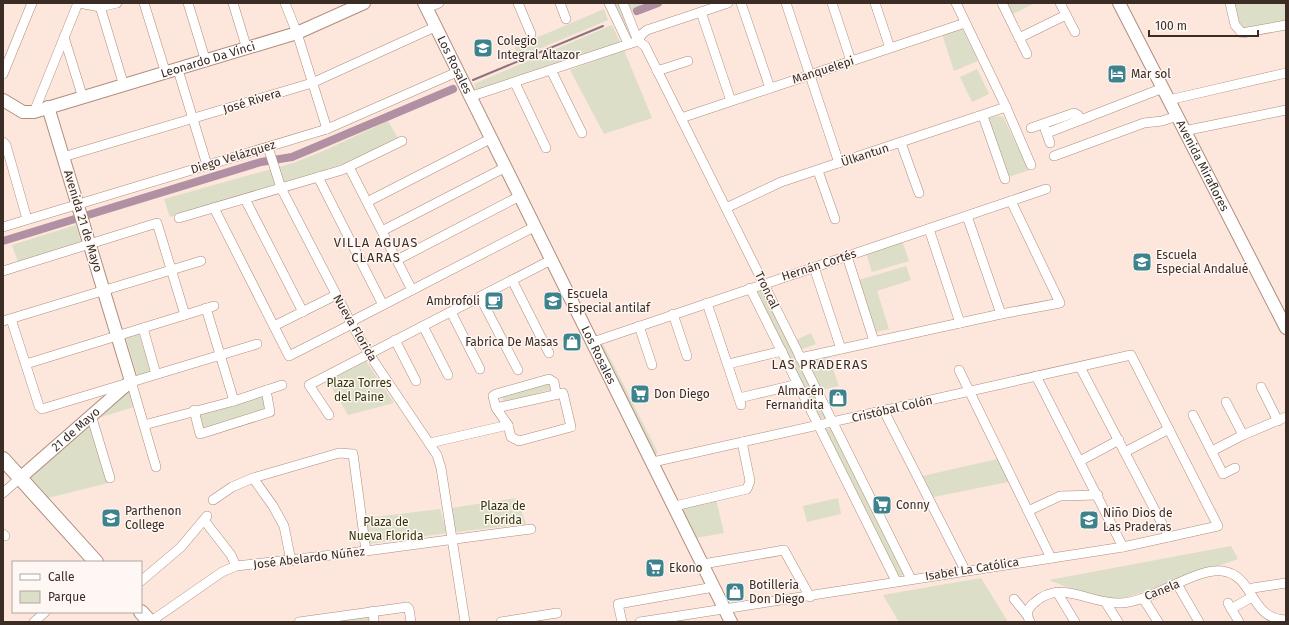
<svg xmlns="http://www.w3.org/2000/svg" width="1289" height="625" font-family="'Fira Sans',sans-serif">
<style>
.green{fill:#dcdec7}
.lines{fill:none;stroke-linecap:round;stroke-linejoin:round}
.stream{stroke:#8e727e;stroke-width:2}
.canal{stroke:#b290a4;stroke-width:8}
.street-casing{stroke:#b08d7c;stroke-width:10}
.secondary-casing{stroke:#b08d7c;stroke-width:14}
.primary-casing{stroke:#b08d7c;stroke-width:16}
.street{stroke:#fff;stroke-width:9}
.secondary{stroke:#fff;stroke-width:12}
.primary{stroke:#fff;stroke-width:14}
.labels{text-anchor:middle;stroke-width:3;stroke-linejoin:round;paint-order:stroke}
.poi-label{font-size:12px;fill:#3b2c25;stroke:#fff7f3;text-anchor:start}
.street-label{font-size:12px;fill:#3b2c25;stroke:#fff7f3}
.park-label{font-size:12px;fill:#333507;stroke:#fff7f3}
.neighbourhood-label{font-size:13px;letter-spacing:1px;fill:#3b2c25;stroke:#fff7f3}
</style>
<rect width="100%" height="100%" fill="#fde6db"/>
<g class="green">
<path d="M612,3H620L630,30L627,32Z"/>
<path d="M628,3H653L632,12Z"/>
<path d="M1006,3H1035L1011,15Z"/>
<path d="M1234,3H1286V21L1247,29L1240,27Z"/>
<path d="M604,9L608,20L515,59V47Z"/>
<path d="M612,25L620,42L486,90H476L474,84Z"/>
<path d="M962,28L978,61L954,71L942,34Z"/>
<path d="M624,50L652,118L604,134L570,70Z"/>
<path d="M977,69L989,94L972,102L960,77Z"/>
<path d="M998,116L1003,117L1029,170L1006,178L985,119Z"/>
<path d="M388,121L398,138L346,163L282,184L170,217L164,199L293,163L321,152Z"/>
<path d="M76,225L81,242L18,262L12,245Z"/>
<path d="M902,241L909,261L872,272L866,252Z"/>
<path d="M906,266L911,280L877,291L889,329L876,332L859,280Z"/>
<path d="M762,289L826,418H819L757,291Z"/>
<path d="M138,331L152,373L138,378L125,335Z"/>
<path d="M811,333L816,344L800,350L796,340Z"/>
<path d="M603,344L658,453L652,455L597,346Z"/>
<path d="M828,355L839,386L821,390L805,359Z"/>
<path d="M366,361L394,403L348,415L328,381Z"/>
<path d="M550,381L552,389L504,403L501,394Z"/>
<path d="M128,385L134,407L98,418L97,413Z"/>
<path d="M264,394L267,409L202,430L198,412Z"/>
<path d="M88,425L92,426L108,483L48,498L28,476Z"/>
<path d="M833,428L904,575L898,576L825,429Z"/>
<path d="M1002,458L1013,481L929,498L918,477Z"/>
<path d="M715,495L724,533L696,538L679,503Z"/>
<path d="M517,498L526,524L456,532L451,508Z"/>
<path d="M838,498L841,514L807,522L803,506Z"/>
<path d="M440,509L447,533L368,544L367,518Z"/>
<path d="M1231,546L1238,559L1117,601L1092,597L1049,580Z"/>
<path d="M981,578L1008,622H899L883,595Z"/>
<path d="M370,610L371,622H344L337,615Z"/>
</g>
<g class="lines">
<path class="stream" d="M473,80L603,26"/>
<g class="canal">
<path d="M637,11L658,3"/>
<path d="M3,241L261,162L292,157L453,89"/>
</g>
<g class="street-casing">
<g id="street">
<path d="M79,3L100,7L117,3"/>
<path d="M99,3L124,86"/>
<path d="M144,3L166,74"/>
<path d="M188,3L206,62"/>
<path d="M233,3L247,49"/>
<path d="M285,3L297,33L327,129"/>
<path d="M518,3L531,34"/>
<path d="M560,3L566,19"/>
<path d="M609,3L628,43"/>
<path d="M623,3L638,41L645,46L911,579"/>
<path d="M741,3L770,88"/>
<path d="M786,3L839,163"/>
<path d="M832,3L851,61"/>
<path d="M875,3L890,48"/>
<path d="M956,3L1006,107L1031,165"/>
<path d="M1002,3L1027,54"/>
<path d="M1060,3L1075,32"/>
<path d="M1230,3L1235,25L1242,33L1286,25"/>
<path d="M426,8L439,3"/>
<path d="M701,12L731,101"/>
<path d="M64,37L83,98"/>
<path d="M1019,38L1066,15"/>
<path d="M638,41L642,34L647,30L728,3"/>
<path d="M178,70L207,165"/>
<path d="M551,70L582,133"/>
<path d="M657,71L688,61"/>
<path d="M3,74L32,3"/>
<path d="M515,83L546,148"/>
<path d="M469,97L638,41"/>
<path d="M1169,100L1286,73"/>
<path d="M34,112L78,3"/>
<path d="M983,116L1005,179"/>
<path d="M681,118L965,23"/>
<path d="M1031,128L1074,113L1078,115L1080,120"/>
<path d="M1045,129L1050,143"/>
<path d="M1184,131L1286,110"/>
<path d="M1047,133L1163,88"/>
<path d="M3,142L6,145L27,219"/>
<path d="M901,143L919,193"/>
<path d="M268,147L281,188L351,323L369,354L437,455L441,468L465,622"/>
<path d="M1054,156L1144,123L1162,121L1177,116"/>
<path d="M63,157L312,83L435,27"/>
<path d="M349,167L412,290"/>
<path d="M818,171L835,219"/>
<path d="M318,177L383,305"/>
<path d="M245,199L303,312"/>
<path d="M367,202L490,139"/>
<path d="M214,208L289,356L346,327L356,319L534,227"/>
<path d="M726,208L781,182L1006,107"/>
<path d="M967,216L1001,314"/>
<path d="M179,218L342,170L402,141"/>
<path d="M3,227L327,129L457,72"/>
<path d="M929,229L960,323"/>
<path d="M382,231L504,168"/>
<path d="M847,256L874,341"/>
<path d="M397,260L518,197"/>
<path d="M814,267L841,349"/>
<path d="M3,271L157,223L185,315"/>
<path d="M512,280L549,353"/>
<path d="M750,288L896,581"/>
<path d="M480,297L518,370"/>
<path d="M707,303L741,405"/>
<path d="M206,308L234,401"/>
<path d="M451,312L480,369"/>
<path d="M673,314L687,356"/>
<path d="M11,319L39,406L42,409L257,344"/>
<path d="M3,321L201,261"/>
<path d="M274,326L336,295"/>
<path d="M423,326L448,375"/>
<path d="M639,326L652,365"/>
<path d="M143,328L156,374"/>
<path d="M395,340L416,381"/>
<path d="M593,342L1046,189"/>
<path d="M800,358L1001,314L1060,303L1011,201"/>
<path d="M26,364L214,306"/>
<path d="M728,364L782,351"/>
<path d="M1080,367L1169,537"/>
<path d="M959,370L1051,558"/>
<path d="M1036,376L1123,547"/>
<path d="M131,381L156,467"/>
<path d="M1261,387L1278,421"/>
<path d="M739,398L798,384"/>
<path d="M1226,402L1243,435"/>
<path d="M496,408L563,393L571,427L519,441L511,437L508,425L496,408L493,396L496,394L549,379L554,382L556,393"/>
<path d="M194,410L200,434L270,412L266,390"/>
<path d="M884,411L965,570"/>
<path d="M91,415L110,478"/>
<path d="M329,415L309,385L551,260"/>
<path d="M1193,415L1223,474L1235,468"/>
<path d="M144,425L234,401L282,385"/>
<path d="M430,443L508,425"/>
<path d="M1212,451L1243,435L1286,417"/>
<path d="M1125,452L1169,429"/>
<path d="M1080,461L1119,440"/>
<path d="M253,478L273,506L284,526L291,561"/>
<path d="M3,493L20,478"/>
<path d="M213,500L232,487L253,478L339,453L353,454L366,551"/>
<path d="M675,506L747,489L750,481L742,442"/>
<path d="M1028,511L1060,496L1098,495"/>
<path d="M204,520L231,555L236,566"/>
<path d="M3,534L5,536"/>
<path d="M703,564L784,550L810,597"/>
<path d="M141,581L181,547L207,516"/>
<path d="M1177,584L1199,622"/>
<path d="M1253,588L1286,583"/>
<path d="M1057,592L1075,622"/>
<path d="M1143,598L1158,622"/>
<path d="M1014,599L1027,615"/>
<path d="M1106,603L1118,622"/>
<path d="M1228,603L1239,622"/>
<path d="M1231,609L1252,597"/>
<path d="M373,611L374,622"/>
<path d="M34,622L45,612"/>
<path d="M150,622L222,572L236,566L366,551L531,529"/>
<path d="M299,622L407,607L409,609L411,622"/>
<path d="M501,622L557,613"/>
<path d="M622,622L618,604L714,587"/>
<path d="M640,622L1123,547L1218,526L1131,355L653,462"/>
<path d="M1030,622C1026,614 1027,609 1034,603C1061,578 1090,605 1121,603C1152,602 1194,568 1222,571C1255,575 1249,619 1286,620"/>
</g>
</g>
<g class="secondary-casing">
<g id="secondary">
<path id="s1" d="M424,3L731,622"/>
<path id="s2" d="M1119,3L1286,328"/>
<path id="s3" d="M3,100L23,112H34L297,33L364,3"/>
<path id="s4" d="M20,478L131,381L48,107"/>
</g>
</g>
<g class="primary-casing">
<g id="primary">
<path d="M3,459L96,562"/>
<path d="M141,612L150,622"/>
</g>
</g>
<use href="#street" class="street"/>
<use href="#secondary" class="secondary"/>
<use href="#primary" class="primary"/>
</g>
<defs>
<g id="school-square" transform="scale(1)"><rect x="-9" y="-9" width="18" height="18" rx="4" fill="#3d838e" stroke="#fff7f3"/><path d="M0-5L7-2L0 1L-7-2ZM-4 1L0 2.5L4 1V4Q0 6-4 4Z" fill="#fff"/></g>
<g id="hotel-square" transform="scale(1)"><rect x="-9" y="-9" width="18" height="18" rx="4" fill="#3d838e" stroke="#fff7f3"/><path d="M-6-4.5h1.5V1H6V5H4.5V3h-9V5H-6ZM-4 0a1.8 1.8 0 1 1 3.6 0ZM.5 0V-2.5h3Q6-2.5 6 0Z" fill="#fff"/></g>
<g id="cafe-square" transform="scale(1)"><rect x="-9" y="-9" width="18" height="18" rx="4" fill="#3d838e" stroke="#fff7f3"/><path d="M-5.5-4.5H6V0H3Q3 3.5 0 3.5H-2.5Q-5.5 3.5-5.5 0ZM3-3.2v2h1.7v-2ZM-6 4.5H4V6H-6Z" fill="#fff"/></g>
<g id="shop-square" transform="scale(1)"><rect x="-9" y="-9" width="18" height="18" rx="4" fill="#3d838e" stroke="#fff7f3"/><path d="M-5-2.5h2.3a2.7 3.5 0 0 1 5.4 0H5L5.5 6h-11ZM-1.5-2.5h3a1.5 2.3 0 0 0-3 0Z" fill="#fff"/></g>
<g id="supermarket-square" transform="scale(1)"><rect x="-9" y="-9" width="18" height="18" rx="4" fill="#3d838e" stroke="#fff7f3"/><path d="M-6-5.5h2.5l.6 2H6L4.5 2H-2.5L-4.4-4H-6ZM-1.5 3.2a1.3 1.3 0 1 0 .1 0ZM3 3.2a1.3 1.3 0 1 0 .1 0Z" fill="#fff"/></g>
</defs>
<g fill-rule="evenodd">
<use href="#school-square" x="483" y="48"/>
<use href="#hotel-square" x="1117" y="74"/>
<use href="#school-square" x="1142" y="262"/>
<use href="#cafe-square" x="494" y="301"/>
<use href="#school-square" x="553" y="301"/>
<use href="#shop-square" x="572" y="342"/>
<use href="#supermarket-square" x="640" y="394"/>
<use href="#shop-square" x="838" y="398"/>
<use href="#supermarket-square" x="882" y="505"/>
<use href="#school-square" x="111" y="518"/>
<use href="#school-square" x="1089" y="520"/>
<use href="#supermarket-square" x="655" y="568"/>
<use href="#shop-square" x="735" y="592"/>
</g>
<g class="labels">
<g class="poi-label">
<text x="497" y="45">Colegio<tspan x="497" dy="14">Integral Altazor</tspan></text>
<text x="1131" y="78">Mar sol</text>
<text x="1156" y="259">Escuela<tspan x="1156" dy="14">Especial Andalué</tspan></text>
<text x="567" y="298">Escuela<tspan x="567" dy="14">Especial antilaf</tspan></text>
<text x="480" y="305" text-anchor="end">Ambrofoli</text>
<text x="558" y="346" text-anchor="end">Fabrica De Masas</text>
<text x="824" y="395" text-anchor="end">Almacén<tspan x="824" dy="14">Fernandita</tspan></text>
<text x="654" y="398">Don Diego</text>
<text x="896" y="509">Conny</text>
<text x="125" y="515">Parthenon<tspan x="125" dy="14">College</tspan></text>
<text x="1103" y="517">Niño Dios de<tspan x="1103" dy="14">Las Praderas</tspan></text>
<text x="669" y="572">Ekono</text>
<text x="749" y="589">Botilleria<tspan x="749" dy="14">Don Diego</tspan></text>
</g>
<g class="street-label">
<text dy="4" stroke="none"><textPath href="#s3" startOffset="216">Leonardo Da Vinci</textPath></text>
<text dy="4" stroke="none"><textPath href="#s1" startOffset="69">Los Rosales</textPath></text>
<text transform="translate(823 70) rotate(-18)" y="4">Manquelepi</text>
<text transform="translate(252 101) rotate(-17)" y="4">José Rivera</text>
<text transform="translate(865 155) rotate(-18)" y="4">Ülkantun</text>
<text transform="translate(233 157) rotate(-17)" y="4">Diego Velázquez</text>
<text dy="4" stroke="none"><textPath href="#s2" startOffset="183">Avenida Miraflores</textPath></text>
<text transform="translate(83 221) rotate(73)" y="4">Avenida 21 de Mayo</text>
<text transform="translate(819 265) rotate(-18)" y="4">Hernán Cortés</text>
<text transform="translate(767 290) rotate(64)" y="4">Troncal</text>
<text transform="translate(355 328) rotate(60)" y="4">Nueva Florida</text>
<text dy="4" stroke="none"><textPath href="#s1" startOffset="393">Los Rosales</textPath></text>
<text transform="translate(892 409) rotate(-13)" y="4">Cristóbal Colón</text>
<text dy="4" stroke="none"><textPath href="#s4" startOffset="74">21 de Mayo</textPath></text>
<text transform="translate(309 558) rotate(-7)" y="4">José Abelardo Núñez</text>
<text transform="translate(972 569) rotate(-9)" y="4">Isabel La Católica</text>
<text transform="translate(1162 590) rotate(-22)" y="4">Canela</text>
</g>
<g class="park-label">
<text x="359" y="387">Plaza Torres<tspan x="359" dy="14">del Paine</tspan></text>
<text x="503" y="510">Plaza de<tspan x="503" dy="14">Florida</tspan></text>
<text x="386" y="526">Plaza de<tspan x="386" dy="14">Nueva Florida</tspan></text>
</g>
<g class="neighbourhood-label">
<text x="376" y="247">VILLA AGUAS<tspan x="376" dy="15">CLARAS</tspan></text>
<text x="820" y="369">LAS PRADERAS</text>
</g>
</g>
<rect width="1289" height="625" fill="none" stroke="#3b2c25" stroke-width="8"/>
<rect x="12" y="561" width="130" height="52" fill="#fff7f3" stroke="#b1a6a1"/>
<rect x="20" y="574" width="20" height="6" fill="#ffffff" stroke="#b1a6a1"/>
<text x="48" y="581" font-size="12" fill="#3b2c25">Calle</text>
<rect x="20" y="591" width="20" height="12" fill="#dcdec7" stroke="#b1a6a1"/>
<text x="48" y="601" font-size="12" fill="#3b2c25">Parque</text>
<path d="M1149 30v6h109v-6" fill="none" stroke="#3b2c25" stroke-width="2"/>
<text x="1155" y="30" font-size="12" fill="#3b2c25" stroke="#fff7f3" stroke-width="3" paint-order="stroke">100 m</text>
</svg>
